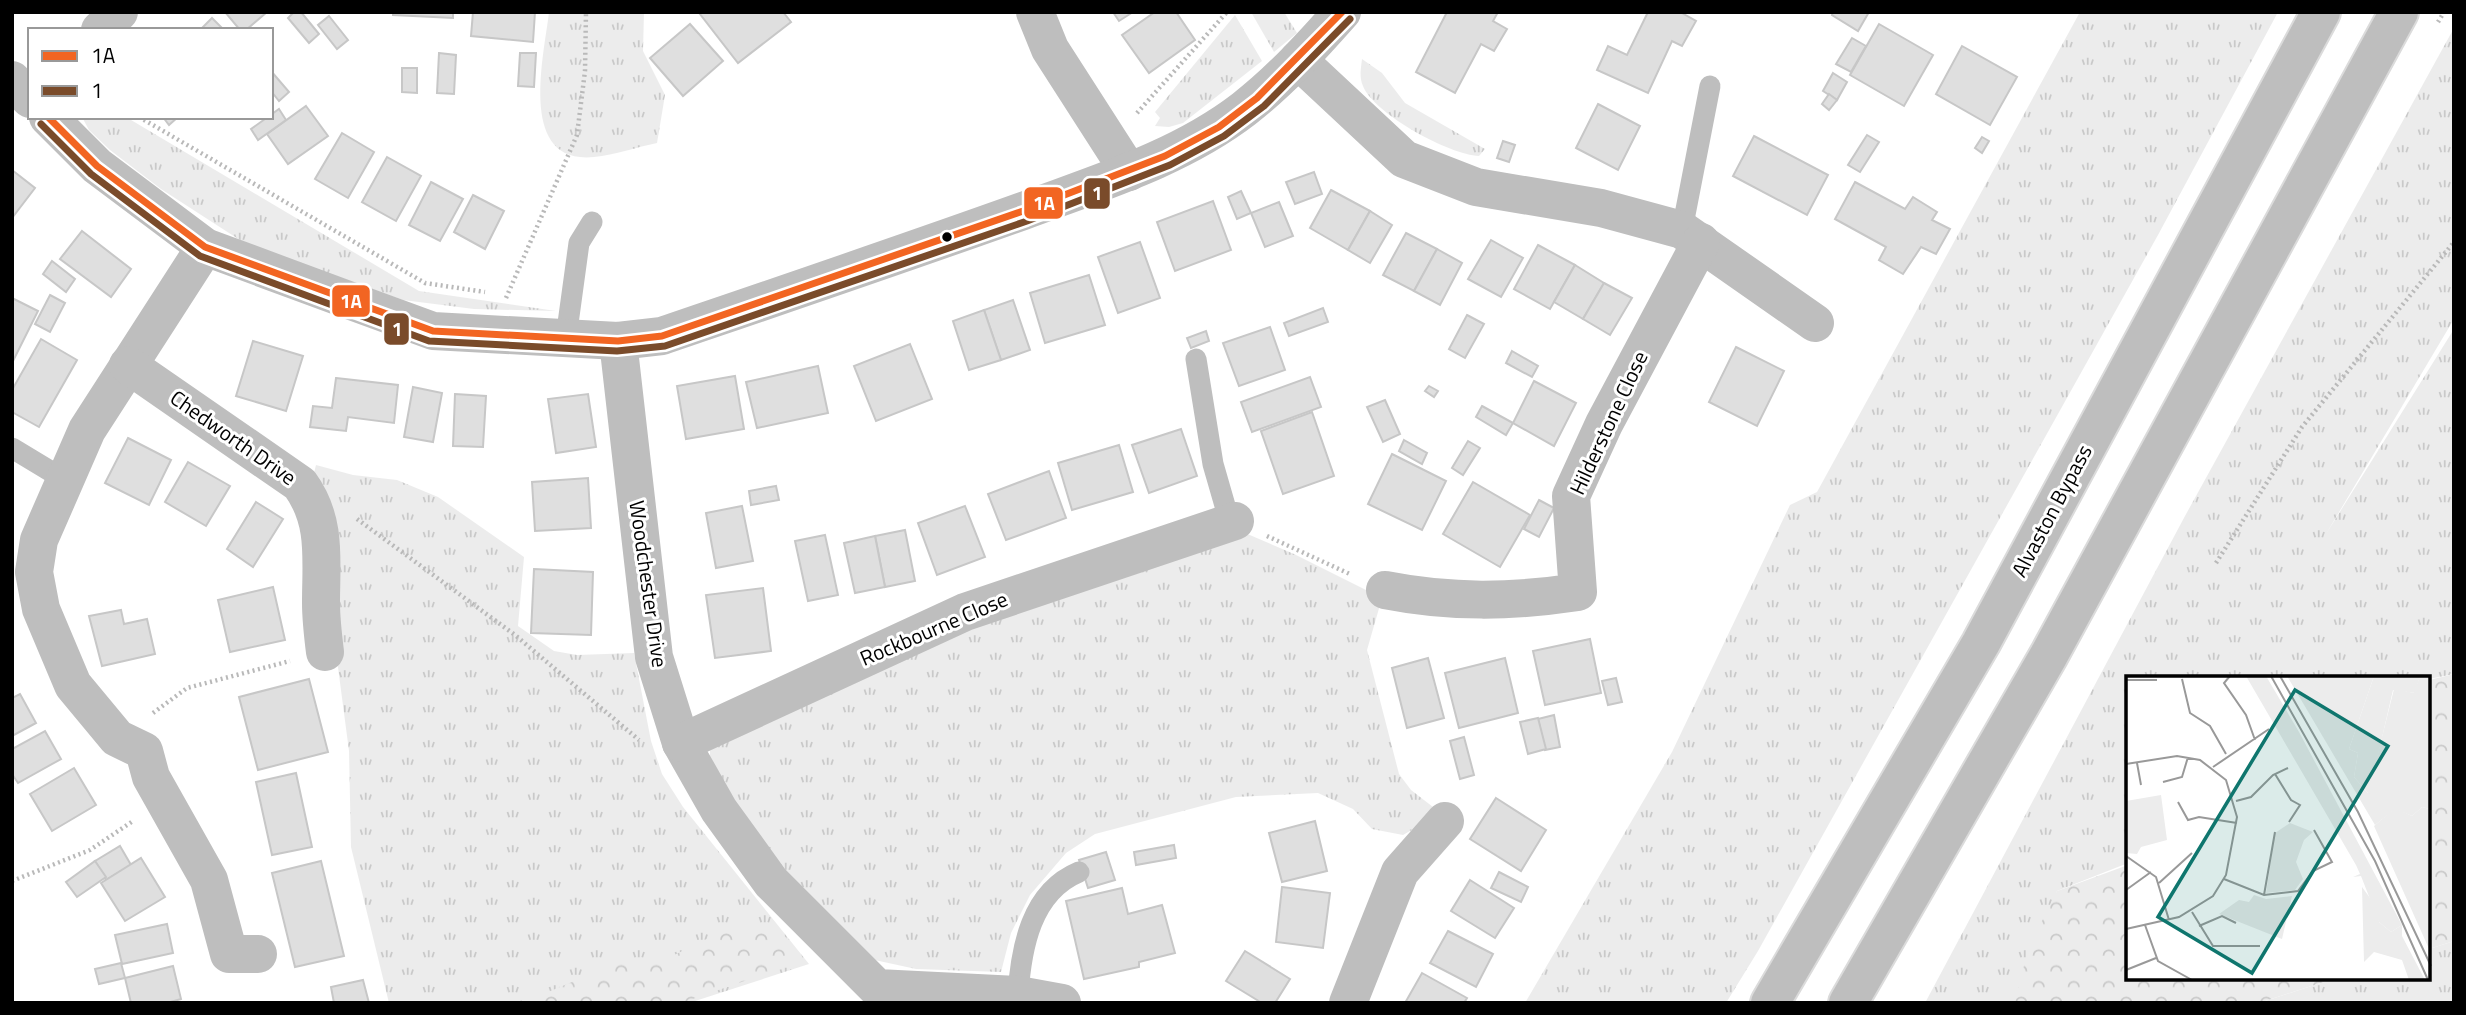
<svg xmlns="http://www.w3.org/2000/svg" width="2466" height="1015" font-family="'Titillium Web',sans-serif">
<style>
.grass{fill:url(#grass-tufts)}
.forest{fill:url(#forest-crowns)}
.building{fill:#dfdfdf;stroke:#c7c7c7;stroke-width:2}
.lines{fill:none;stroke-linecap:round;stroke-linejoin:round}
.trunk-casing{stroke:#dbdbdb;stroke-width:42}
.path{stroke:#b9b9b9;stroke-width:4.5;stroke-dasharray:2 3.5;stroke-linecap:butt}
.service{stroke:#bebebe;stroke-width:21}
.minor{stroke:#bebebe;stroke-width:38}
.tertiary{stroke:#bebebe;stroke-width:38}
.trunk{stroke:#bebebe;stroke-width:38}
.bus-1-casing{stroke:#fff;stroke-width:12}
.bus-2-casing{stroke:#fff;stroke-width:12}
.bus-1{stroke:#f26522;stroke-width:7}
.bus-2{stroke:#7a4b2a;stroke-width:7}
.bus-dot{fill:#000;stroke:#fff;stroke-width:2.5}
.labels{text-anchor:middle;stroke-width:6;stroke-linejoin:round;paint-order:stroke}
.street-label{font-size:21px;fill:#000;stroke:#fff}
.inset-road{fill:none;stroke:#999;stroke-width:2}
.view{fill:#0f766e;fill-opacity:0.15;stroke:#0f766e;stroke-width:3.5}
.inset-edge{fill:none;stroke:#000;stroke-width:3.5}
.line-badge{stroke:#fff;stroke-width:2.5}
.badge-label{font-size:19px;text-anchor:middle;font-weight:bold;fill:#fff}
</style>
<defs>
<pattern id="grass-tufts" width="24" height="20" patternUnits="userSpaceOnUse" patternTransform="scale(1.75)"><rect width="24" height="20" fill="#ececec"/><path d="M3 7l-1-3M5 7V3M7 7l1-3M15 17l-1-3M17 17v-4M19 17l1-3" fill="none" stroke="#c9c9c9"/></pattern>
<pattern id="forest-crowns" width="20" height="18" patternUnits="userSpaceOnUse" patternTransform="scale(1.75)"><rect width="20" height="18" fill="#ececec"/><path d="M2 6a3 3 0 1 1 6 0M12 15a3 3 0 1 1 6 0" fill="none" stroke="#c9c9c9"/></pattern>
</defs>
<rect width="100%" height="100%" fill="#fff"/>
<g class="grass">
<path d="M549,12H644L643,51L665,95L657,143C637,147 615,155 594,157C517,165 544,56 549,12Z"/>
<path d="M1251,12H1284L1297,33L1274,52Z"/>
<path d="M2080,12H2278L2158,235L1758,951L1726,1003H1525L1672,752L1790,505L1817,492Z"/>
<path d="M1235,15L1262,61L1183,123L1169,127L1155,126L1160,118L1155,112Z"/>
<path d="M2454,28V319L2326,534L2454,329V674L2429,679L2128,677V863L2057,891L2022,1003H1925L2185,516Z"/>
<path d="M1362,59L1382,73L1405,103L1485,149L1479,156C1450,155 1374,114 1363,86C1359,77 1361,68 1362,59Z"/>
<path d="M82,117H126L419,291L556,311L474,309L403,300L246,244L161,189L110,150L89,130Z"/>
<path d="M316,465L353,475L397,480L438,497L524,557L518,626L554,651L577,655L634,653L651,741L662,774L683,807L809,964L689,1003H389L351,847L349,751L313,477Z"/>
<path d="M1231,527L1294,554L1382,598L1367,650L1399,774L1411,790L1433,807L1424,823L1403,835L1372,829L1353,809L1318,793L1236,797L1095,834L1066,853L1030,895L1011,933L1001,972L916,969L870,959L798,890L710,768V747L965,617Z"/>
<path d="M2454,941V1003H2259L2336,978H2429V949Z"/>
</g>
<g class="forest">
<path d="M2454,674V941L2429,949V680Z"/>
<path d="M2128,865V978H2336L2259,1003H2015L2028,949L2057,891Z"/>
<path d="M771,927C786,936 797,944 796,963L681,1003H511L536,997L627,959L662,961L719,933Z"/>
</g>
<g class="building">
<path d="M225,12H267L246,30H240Z"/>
<path d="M294,12H301L319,34L309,43L288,18Z"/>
<path d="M393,12H453V18L393,15Z"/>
<path d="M473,12H535L533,42L471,36Z"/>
<path d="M702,12H783L791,22L738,63L700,14Z"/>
<path d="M1113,12H1133L1119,21Z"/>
<path d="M1155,12H1176L1195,40L1149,73L1122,35Z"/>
<path d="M1447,12H1498L1493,21L1507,29L1494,51L1481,44L1455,93L1416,72Z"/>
<path d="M1648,12H1680L1696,21L1682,46L1672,41L1648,93L1597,70L1608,46L1627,55Z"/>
<path d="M1833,12H1869L1858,31L1832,15Z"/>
<path d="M329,16L348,40L337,49L318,25Z"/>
<path d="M212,18L224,30H200Z"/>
<path d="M690,24L723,61L683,96L650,58Z"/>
<path d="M1879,24L1933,55L1904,106L1850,75Z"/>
<path d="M1852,38L1866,46L1851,72L1836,64Z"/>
<path d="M1962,46L2017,77L1990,125L1936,94Z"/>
<path d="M439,53L456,55L454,94L437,93Z"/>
<path d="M520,53H536L534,87L518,86Z"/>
<path d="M402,68H417V93L402,92Z"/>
<path d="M271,71L289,92L279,101L271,91Z"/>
<path d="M1833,73L1847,82L1837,100L1823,91Z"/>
<path d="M1829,94L1837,100L1829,110L1822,104Z"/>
<path d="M1598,104L1640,126L1618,170L1576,148Z"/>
<path d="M306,106L328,136L288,164L267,134Z"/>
<path d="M279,109L286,120L258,140L251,129Z"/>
<path d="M163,117H178L169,125Z"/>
<path d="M342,133L374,152L348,198L315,179Z"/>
<path d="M1867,135L1879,142L1860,172L1848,165Z"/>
<path d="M1754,136L1828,175L1807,215L1733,176Z"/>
<path d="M1982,137L1989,141L1982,153L1975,148Z"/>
<path d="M1503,141L1515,145L1509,162L1497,158Z"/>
<path d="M387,157L421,176L396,221L362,202Z"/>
<path d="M12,170L35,188L12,218Z"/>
<path d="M1314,172L1322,194L1295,204L1286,182Z"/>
<path d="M431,182L463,199L440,241L409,225Z"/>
<path d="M1855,182L1905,209L1913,197L1937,212L1932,220L1950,229L1936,254L1921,247L1903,274L1879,260L1886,247L1835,219Z"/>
<path d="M1331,190L1370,211L1348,250L1310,228Z"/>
<path d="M1241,191L1251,213L1237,219L1228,197Z"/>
<path d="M473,195L504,211L485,249L454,232Z"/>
<path d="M1213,201L1231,250L1175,271L1157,222Z"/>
<path d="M1279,202L1293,236L1265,247L1251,213Z"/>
<path d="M1370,211L1392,225L1370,263L1348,250Z"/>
<path d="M82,231L131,269L111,297L60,259Z"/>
<path d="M1406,233L1437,249L1414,291L1383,275Z"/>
<path d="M1491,240L1523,258L1501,297L1468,279Z"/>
<path d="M1140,242L1160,298L1118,313L1098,257Z"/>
<path d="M1538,245L1575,265L1550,309L1514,289Z"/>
<path d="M1437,249L1462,263L1440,305L1414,291Z"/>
<path d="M52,261L75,279L66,292L43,274Z"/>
<path d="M1575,265L1604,283L1583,319L1554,302Z"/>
<path d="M1089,275L1105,325L1045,343L1030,293Z"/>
<path d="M1604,283L1632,298L1610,335L1583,319Z"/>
<path d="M50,295L65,303L50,332L35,324Z"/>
<path d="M12,298L38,311L12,363Z"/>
<path d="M1013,300L1030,350L1001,360L984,310Z"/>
<path d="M1323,308L1328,322L1289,336L1284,323Z"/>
<path d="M984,310L1001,360L969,370L953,321Z"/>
<path d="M1467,315L1484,324L1465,358L1449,349Z"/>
<path d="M1270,327L1285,370L1239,386L1223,343Z"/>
<path d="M1206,331L1209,341L1191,348L1187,338Z"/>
<path d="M41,339L77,360L39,427L12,412V390Z"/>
<path d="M253,341L303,356L286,411L236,396Z"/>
<path d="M910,344L932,399L876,421L854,366Z"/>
<path d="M1736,347L1784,371L1757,426L1709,402Z"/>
<path d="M1512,351L1538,366L1532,377L1506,363Z"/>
<path d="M818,366L828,413L757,428L746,382Z"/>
<path d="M735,376L744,429L686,439L677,386Z"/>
<path d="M1310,377L1321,407L1252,432L1241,402Z"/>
<path d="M336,378L398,385L394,423L348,417L346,431L310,427L313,406L332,408Z"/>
<path d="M1534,381L1576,403L1554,446L1513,423Z"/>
<path d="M1429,386L1438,391L1434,397L1425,391Z"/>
<path d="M413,387L442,393L433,442L404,437Z"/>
<path d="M455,394L486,396L483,447L453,446Z"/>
<path d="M588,394L596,447L556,453L548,399Z"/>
<path d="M1385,400L1400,434L1383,442L1367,407Z"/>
<path d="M1482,406L1513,423L1506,435L1476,417Z"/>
<path d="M1312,412L1334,476L1283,494L1261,431Z"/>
<path d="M1181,429L1197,476L1149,493L1132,445Z"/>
<path d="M128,438L171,460L149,505L105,483Z"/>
<path d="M1404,440L1427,453L1422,464L1399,451Z"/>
<path d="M1468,441L1480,448L1463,475L1452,468Z"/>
<path d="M1119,445L1133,492L1072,510L1058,463Z"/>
<path d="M1392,454L1446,481L1422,530L1368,504Z"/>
<path d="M188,462L230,486L206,526L165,502Z"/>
<path d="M1049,471L1066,518L1006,540L988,494Z"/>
<path d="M588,478L591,528L535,531L532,482Z"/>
<path d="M1473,482L1530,515L1500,567L1443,534Z"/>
<path d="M776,486L779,500L751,505L749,491Z"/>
<path d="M1539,500L1554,508L1539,537L1524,529Z"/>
<path d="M256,502L283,519L253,567L227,549Z"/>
<path d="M742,506L753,561L716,568L706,513Z"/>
<path d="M965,506L985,557L937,575L918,523Z"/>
<path d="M905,530L915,581L885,587L875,536Z"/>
<path d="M825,535L838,595L808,601L795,541Z"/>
<path d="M875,536L885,587L855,593L844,543Z"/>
<path d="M534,569L593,572L591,635L531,633Z"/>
<path d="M273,587L285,640L230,652L218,600Z"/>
<path d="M763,588L771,651L715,658L706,595Z"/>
<path d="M121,610L124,624L147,619L155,654L102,666L89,616Z"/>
<path d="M1590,639L1601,693L1545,705L1533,651Z"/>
<path d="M1428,658L1444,718L1407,728L1392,668Z"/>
<path d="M1505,658L1518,713L1459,728L1445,673Z"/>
<path d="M1616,678L1622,702L1608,705L1602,681Z"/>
<path d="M309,679L328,752L258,770L239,697Z"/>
<path d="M20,694L36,723L12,736V698Z"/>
<path d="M1554,715L1560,747L1545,750L1538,719Z"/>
<path d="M1538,718L1546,749L1528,754L1520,722Z"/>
<path d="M45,731L61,759L18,783L12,774V749Z"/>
<path d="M1464,737L1474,775L1460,779L1450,741Z"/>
<path d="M74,768L96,805L52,831L30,794Z"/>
<path d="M296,773L312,847L272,855L256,782Z"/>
<path d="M1496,798L1546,830L1521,871L1470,839Z"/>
<path d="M1315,821L1327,871L1282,882L1269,833Z"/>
<path d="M1174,845L1176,858L1136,865L1134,852Z"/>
<path d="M120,846L131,865L106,880L95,861Z"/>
<path d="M1106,852L1115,880L1088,888L1079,860Z"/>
<path d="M141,858L165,897L125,921L101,883Z"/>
<path d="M95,861L106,877L77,897L66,882Z"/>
<path d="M321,861L344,956L295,967L272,873Z"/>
<path d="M1499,872L1528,887L1521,902L1491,888Z"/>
<path d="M1470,880L1514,908L1495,938L1451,911Z"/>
<path d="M1282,887L1330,893L1323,948L1276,942Z"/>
<path d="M1122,888L1128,914L1162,905L1175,953L1139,962V967L1084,979L1066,901Z"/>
<path d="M167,924L173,953L122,964L115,935Z"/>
<path d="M1448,931L1493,954L1476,987L1430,963Z"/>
<path d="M1245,951L1290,979L1275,1003H1262L1226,981Z"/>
<path d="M121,963L125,978L99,984L95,969Z"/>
<path d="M173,966L181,999L167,1003H131L125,978Z"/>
<path d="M1422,973L1467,998L1464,1003H1405Z"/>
<path d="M363,980L369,1003H334L331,987Z"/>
</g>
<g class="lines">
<g class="trunk-casing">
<g id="trunk">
<path d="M1770,1003L1981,643L2321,12"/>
<path d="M1848,1003L2049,655L2399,12"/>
</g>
</g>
<g class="path">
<path d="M2438,22L2444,12"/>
<path d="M1137,113L1227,12"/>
<path d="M139,117L425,283L485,292"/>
<path d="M506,298L577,135L585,71L586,12"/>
<path d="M357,519L515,635L639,740"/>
<path d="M1267,536L1352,575"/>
<path d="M2216,563L2302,427L2454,242"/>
<path d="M153,713L187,688L290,661"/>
<path d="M12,881L90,850L133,821"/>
</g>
<g class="service">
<path d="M1682,230L1710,86"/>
<path d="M566,338L579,243L592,222"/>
<path d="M1196,359L1213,464L1230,523"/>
<path d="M12,448L65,480"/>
<path d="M1018,995C1021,948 1031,892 1079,872"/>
</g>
<g class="minor">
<path d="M1035,12L1050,49L1129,172"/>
<path d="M100,30L119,12"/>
<path d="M1298,60L1404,159L1476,187L1601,208L1682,230L1815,323"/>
<path d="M205,247L87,430L39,540L34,572L41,609L73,685L117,738L144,751L151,777L209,880L229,954H258"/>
<path d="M618,341L654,657L681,743L719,810L771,882L877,988L1018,995L1062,1003"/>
<path d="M128,365L300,484C327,521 321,559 321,603C321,619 323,636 325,652"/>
<path d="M1385,590C1451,603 1512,602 1578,592L1571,496L1604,424L1701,242"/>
<path d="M681,743L965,612L1235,521"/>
<path d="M1348,1003L1400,872L1445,821"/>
</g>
<g class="tertiary">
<path d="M12,80L30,99"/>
<path d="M48,117L97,166L205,247L351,301L433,331L618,341L662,336C782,295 903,254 1023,211C1098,183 1179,159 1244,109C1280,81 1312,46 1342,12"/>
</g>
<use href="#trunk" class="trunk"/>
<g class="bus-1-casing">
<path id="bus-1" d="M48,117L97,166L205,247L433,331L618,341L662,336L1023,211L1165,156L1219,127L1257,98L1342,12"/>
</g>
<g class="bus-2-casing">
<path id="bus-2" d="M41,124L91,174L200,256L429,341L617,351L665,346L1027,221L1170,165L1224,136L1264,106L1350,19"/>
</g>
<use href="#bus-1" class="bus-1"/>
<use href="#bus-2" class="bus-2"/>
</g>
<circle class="bus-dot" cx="947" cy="237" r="6"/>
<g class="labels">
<g class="street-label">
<text transform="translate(1609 423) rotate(-65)" y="7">Hilderstone Close</text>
<text transform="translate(233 438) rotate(35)" y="7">Chedworth Drive</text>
<text transform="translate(2052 511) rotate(-62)" y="7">Alvaston Bypass</text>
<text transform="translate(648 584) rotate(82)" y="7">Woodchester Drive</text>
<text transform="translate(934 629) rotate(-23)" y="7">Rockbourne Close</text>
</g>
</g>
<g transform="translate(2126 676)">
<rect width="304" height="304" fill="#fff"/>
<path d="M120,0H140L173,56L276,249L265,256L253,246L235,200L227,201L234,198L230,189ZM161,0H248L223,73L232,77L228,101L242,117L268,13L288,17L294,0H304V133L296,131L286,140L269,133L249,149ZM164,147L187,156L178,164L170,186L177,203L169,214L140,217L149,157ZM128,219L140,223L166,220L156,263L93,238L113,224L123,226Z" fill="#ececec"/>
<path d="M248,0H294L289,17L267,14L243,118L228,101L232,77L223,73ZM35,119L41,164L15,171L11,178L0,177V125ZM296,131L304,133V275L248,150L269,132L286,140ZM236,211L252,233L253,246L265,256L276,249V260L299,304H283L276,284L248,276L238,286Z" fill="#ececec"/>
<path class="inset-road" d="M104,0L98,7L120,39L129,64M145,0L249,185L302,304M154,0L232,136L305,290M56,3L64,37L84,50L100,78M0,4H31M11,87L15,109M0,88L51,80L74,84L100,104L111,141L100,199L87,220L53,241L0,253M87,91L143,53M149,98L165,124L174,129L163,146M37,106L56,101L62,81M110,125L125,121L147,99L162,92M52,126L62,144L73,141L111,147M0,180L30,201L43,244M98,203L138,219L172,215L187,195L206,186L188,154M33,207L66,177M0,214L25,196M138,219L149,156M66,236L87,270H134M19,249L32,285L66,304M73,250L96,240L110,247M0,294L30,282"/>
<path class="view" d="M169,14L262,70L126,297L32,241Z"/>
<rect width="304" height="304" class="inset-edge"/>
</g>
<g class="line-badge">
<rect x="1083" y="177" width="28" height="33" rx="7" fill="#7a4b2a"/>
<rect x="1023" y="186" width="41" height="34" rx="7" fill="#f26522"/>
<rect x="331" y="284" width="40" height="34" rx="7" fill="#f26522"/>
<rect x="383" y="312" width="27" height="34" rx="7" fill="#7a4b2a"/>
</g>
<g class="badge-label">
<text x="1097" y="200">1</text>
<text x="1044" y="210">1A</text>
<text x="351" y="308">1A</text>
<text x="397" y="336">1</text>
</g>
<rect width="2466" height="1015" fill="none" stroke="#000000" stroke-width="28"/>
<rect x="28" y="28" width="245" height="91" fill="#ffffff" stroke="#999999" stroke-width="2"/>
<rect x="42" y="51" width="35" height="10" fill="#f26522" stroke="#999999" stroke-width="2"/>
<text x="91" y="63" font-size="21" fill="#000000">1A</text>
<rect x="42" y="86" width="35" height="10" fill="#7a4b2a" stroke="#999999" stroke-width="2"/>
<text x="91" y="98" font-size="21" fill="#000000">1</text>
</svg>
